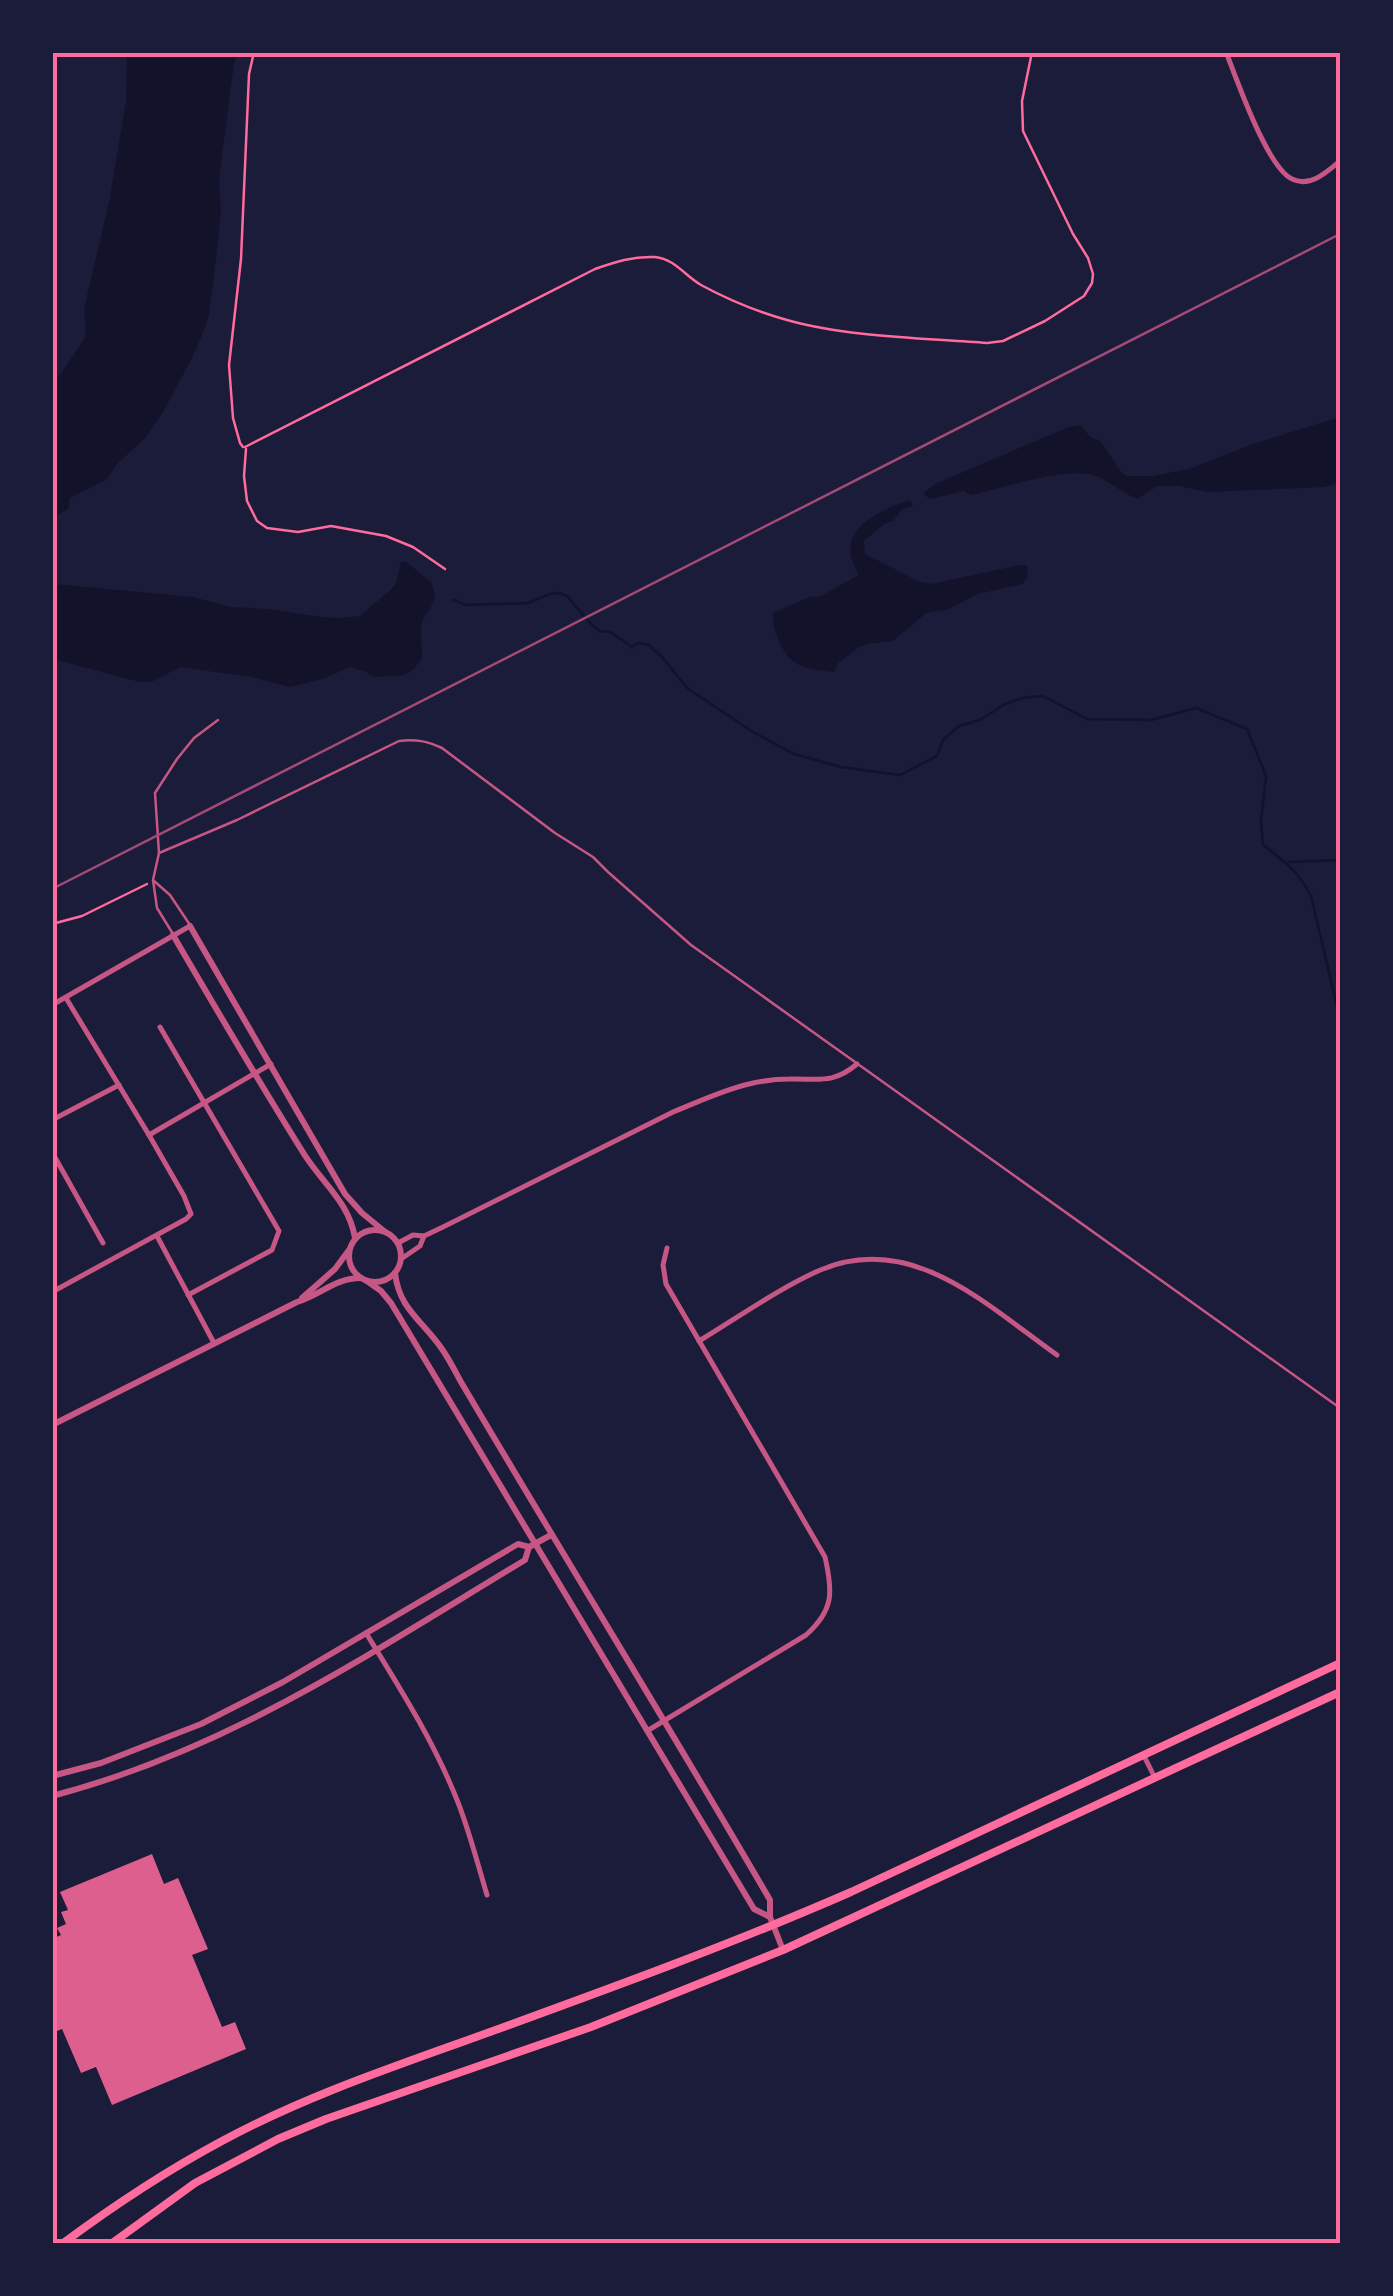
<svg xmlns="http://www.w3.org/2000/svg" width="1393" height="2296" font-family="Barlow,sans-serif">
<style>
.water{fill:#12122b}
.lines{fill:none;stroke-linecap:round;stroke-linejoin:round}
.stream{stroke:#12122b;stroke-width:2.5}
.building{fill:#dd5f8e}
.path{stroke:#ff6b9d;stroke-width:2.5}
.service{stroke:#c65784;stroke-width:2.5}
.minor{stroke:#c65784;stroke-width:5}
.tertiary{stroke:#c65784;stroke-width:6}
.primary{stroke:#ff6b9d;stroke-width:8}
.rail{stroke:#a44b75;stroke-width:2.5}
.neatline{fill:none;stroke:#ff6b9d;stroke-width:4}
</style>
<rect width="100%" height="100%" fill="#1b1b3a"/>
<g class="water">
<path d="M127,53H238L234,63L219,179L221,209L216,259L209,315L204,330L192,358L163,412L146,437L117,464L106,480L70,498L68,509L53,517V382L62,372L86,336L84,309L109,203L126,102Z"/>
<path d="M1340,417V483L1323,487L1208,492L1179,486H1157L1138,499C1121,493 1106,477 1089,474C1058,469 1002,488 971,495L964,491L930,499L923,494L935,484L1069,427L1081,425L1090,437L1100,441L1122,473L1128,476H1153L1189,469L1253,444Z"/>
<path d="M910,501L913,506L902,509L893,521L884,524L864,541L865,554L920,582L931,584L1020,565H1026L1028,569L1027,578L1023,584L977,594L949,609L926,613L893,641L867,644L859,647L838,663L834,672C804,669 790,667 778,639C775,629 772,623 773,613L810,597L821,596L857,576L858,573C839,540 858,523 887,509C895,505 901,502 910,501Z"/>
<path d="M401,562H406L431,582L435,595L430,610L424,617L421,625L422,658L414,669L404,675L375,677L364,671L349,667L326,678L290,687L251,677L180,667L153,681L140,682L53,659V584L193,597L230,607L268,609L321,617L342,618L360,616L387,593L396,584Z"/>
</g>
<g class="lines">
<g class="stream">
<path d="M453,600L466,605L528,603L550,594L559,593L567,596L590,623L600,631L610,632L632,647L638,643L649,645L662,657L687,688L753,732L794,754L841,767L900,775L937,756L943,740L959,726L980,720L1005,704L1022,698L1043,696L1087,719L1151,720L1196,708L1247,729L1266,776L1261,821L1263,845C1283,860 1300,873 1311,896L1340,1019"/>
<path d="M1288,862L1340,860"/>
</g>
</g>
<path class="building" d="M152,1854L164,1884L178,1878L208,1949L192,1955L222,2027L235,2022L246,2049L112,2105L96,2067L81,2073L62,2029L52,2033V1939L61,1935L57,1928L66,1924L61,1912L68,1910L60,1892Z"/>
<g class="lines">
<g class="path">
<path d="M243,447L240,443L233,418L229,365L241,259L249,74L254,52"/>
<path d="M245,447L595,269C615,262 633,256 655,257C675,259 685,276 701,285C727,299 758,312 787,320C846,337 924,338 987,343L1003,341L1045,321L1084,296L1092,283L1093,274L1088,258L1073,234L1023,131L1022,101L1032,52"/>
<path d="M246,449L244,476L247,501L257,521L267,528L298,532L331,526L386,536L413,547L445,569"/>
<path d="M52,924L82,916L147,884"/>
</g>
<g class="service">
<path d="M159,853L237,820L399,741C416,739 427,741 442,748L555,833L593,857L608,872L691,945L1340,1408"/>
<path d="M154,881L170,895L190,925"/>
<path d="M173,934L157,908L153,880L159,853L155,793L177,759L194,738L218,720"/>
</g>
<g class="minor">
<path d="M1226,52C1237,80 1267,167 1292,179C1310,188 1327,172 1340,161"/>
<path d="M52,1005L190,926"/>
<path d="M160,1027L279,1231L272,1250L188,1295"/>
<path d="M52,1120L119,1085"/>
<path d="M149,1135L271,1064"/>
<path d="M52,1152L103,1243"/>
<path d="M157,1236L214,1343"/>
<path d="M398,1243L413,1235L424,1236L443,1227L673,1112C698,1102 723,1090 749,1084C762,1081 776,1079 789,1079C818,1078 832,1085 857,1064"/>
<path d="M401,1259L420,1246L424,1236"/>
<path d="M52,1292L186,1219L191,1214L184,1196L149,1135L66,998"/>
<path d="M699,1341C737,1318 778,1289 818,1271C911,1230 986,1305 1057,1355"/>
<path d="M366,1633C400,1688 436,1745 459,1805C470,1834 478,1865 487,1895"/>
<path d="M647,1731L806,1635C834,1610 833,1592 825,1557L666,1284L663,1265L667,1248"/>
<path d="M1144,1756L1155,1778"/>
</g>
<g class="tertiary">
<path d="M190,926L345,1194L362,1213L384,1231"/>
<path d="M173,935C216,1009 259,1082 304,1154C323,1184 349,1202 355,1238"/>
<circle cx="375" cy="1256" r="26"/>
<path d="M395,1273C399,1309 422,1320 442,1349C449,1359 455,1371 461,1382C563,1555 669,1726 770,1900V1917L783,1950"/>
<path d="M367,1281L381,1291L391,1303L754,1909L770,1917"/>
<path d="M302,1298L335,1269L349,1250"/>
<path d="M52,1425L297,1302C322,1294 335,1278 361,1278"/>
<path d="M52,1776L101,1763L201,1724L283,1682L518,1544L529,1547L551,1535"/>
<path d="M52,1796C228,1750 372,1652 525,1560L529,1547"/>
</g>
<g class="primary">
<path d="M62,2244C113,2206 166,2171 222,2141C307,2095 399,2065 490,2032C611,1988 732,1944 851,1892L1340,1663"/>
<path d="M111,2244L195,2183L278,2139L326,2119L591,2027L783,1950L1340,1692"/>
</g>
<path class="rail" d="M52,889L1340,234"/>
</g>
<rect width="1393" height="2296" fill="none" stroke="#1b1b3a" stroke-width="110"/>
<rect x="55" y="55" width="1283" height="2186" class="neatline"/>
</svg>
